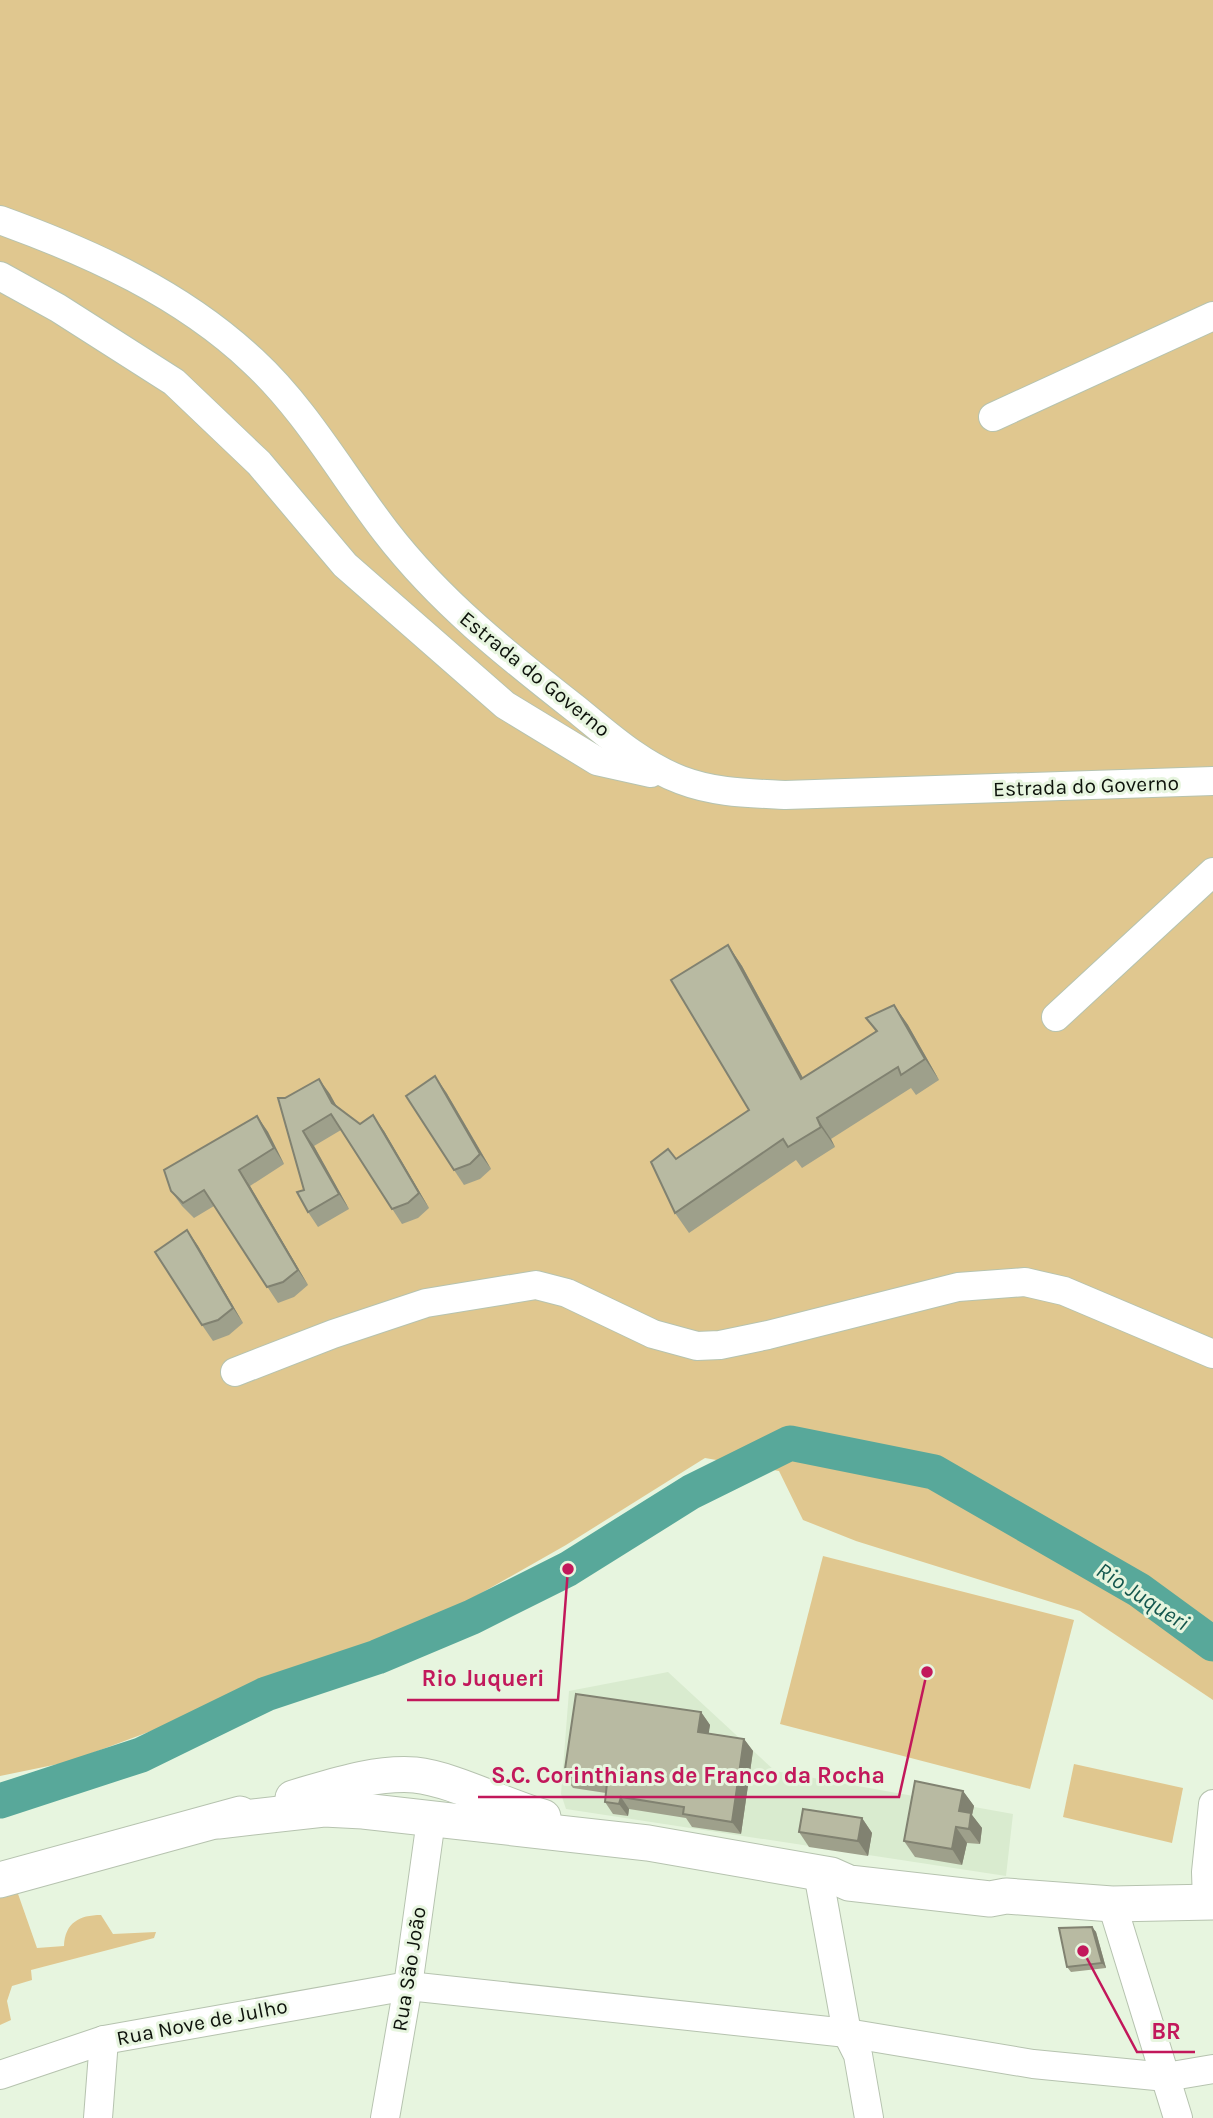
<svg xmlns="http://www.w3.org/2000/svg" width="1213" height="2118" font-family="Karla,sans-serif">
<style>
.built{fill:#d9ebcf}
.green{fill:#e0c78f}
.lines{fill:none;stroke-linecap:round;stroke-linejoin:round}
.river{stroke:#58a89a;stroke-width:35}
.minor-casing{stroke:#b6c3af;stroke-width:30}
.major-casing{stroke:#b6c3af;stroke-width:37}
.minor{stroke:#fff;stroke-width:28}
.major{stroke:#fff;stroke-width:35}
.wall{fill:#9ea08b}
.shaded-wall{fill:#818271}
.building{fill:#b8baa2;stroke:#818271;stroke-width:2}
.labels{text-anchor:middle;stroke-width:6;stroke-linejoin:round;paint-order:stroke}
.street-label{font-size:21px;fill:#0d120b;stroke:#e7f5df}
.water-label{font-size:23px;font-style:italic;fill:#14574e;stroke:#e7f5df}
.leader{fill:none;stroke:#c2185b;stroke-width:2.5}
.callout-dot{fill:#c2185b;stroke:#e7f5df;stroke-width:2.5}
.callout-label{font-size:23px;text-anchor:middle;font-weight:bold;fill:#c2185b;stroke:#e7f5df;stroke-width:6;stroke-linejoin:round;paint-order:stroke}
</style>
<rect width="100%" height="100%" fill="#e7f5df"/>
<path class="built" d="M668,1672L775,1771L1013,1814L1006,1876L566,1809L561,1794L569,1691Z"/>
<g class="green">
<path d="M0,0H1213V1700L1080,1611L856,1541L803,1520L779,1471L705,1458L566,1545L432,1621L263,1679L170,1724L68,1762L0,1776Z"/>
<path d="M823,1556L1074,1620L1030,1789L780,1724Z"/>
<path d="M1074,1764L1183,1788L1172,1843L1063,1817Z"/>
<path d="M17,1891L37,1948L64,1946C65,1923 79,1915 101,1915L113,1934L156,1932L154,1938L31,1970L32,1980L12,1986L7,2001L11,2020L0,2025V1898Z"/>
</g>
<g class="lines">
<path class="river" d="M0,1801L141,1755L266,1694L377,1657L472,1617L568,1569L691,1492L790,1443L934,1472L1139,1590L1213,1644"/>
<g class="minor-casing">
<g id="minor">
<path d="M0,220C91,253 182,294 253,361C306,410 342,475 386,532C440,602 507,655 576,709C608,735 641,765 681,780C715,793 749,793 785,795L1213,781"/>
<path d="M0,276L58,308L174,382L259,463L345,565L505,705L597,761L651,773"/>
<path d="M993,417L1213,316"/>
<path d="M1056,1017L1213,872"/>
<path d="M235,1372L333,1334L426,1303L536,1285L567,1293L653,1334L697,1346L720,1345L768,1335L958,1287L1025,1282L1064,1291L1213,1354"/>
<path d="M818,1873L847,2033L858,2055L869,2118"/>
<path d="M1207,1902L1206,1872L1213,1804"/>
<path d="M1112,1904L1178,2118"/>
<path d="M0,2075L104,2040L408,1986L847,2033L1033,2064L1166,2077L1213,2069"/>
<path d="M98,2118L104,2040"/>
<path d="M385,2118L408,1986L431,1820"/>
</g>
</g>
<g class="major-casing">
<g id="major">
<path d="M293,1798C332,1787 373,1772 415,1775C453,1779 503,1806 543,1817"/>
<path d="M218,1821L324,1809L363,1811L648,1843L831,1875L849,1883L990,1899L1006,1896L1112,1904L1213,1902"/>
<path d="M0,1880L240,1814"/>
</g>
</g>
<use href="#minor" class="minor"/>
<use href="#major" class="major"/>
</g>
<g class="wall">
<path d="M728,945L742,966L803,1078L876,1032L866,1018L894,1005L908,1025L939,1080L916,1095L911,1088L831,1139L835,1147L802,1168L796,1160L689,1233L675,1213L676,1159L749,1110Z"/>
<path d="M319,1079L336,1105L360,1124L384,1131L429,1208L418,1218L402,1224L341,1130L314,1146L349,1209L318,1227L308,1212L285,1098Z"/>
<path d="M446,1092L491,1169L480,1179L464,1185L454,1170Z"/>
<path d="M257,1116L268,1132L284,1164L250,1186L308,1285L294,1297L278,1303L214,1206L194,1218L182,1206L171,1191Z"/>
<path d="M187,1230L198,1246L243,1323L229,1335L213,1341L202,1325Z"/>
<path d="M701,1712L710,1725L708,1734L744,1739L753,1751L741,1834L692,1827L686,1818L629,1809L628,1816L613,1814L605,1802L606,1793L573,1788L564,1776Z"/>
<path d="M963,1791L974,1806L972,1815L982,1828L980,1844L967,1843L962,1865L915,1857L904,1841Z"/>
<path d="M862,1818L872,1833L868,1856L809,1847L799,1832Z"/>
<path d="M1092,1927L1096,1932L1106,1968L1071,1972L1067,1967Z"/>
</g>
<g class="shaded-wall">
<path d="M728,945L742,966L815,1100L801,1079Z"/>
<path d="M894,1005L908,1025L939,1080L925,1059Z"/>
<path d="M435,1076L446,1092L491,1169L480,1154Z"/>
<path d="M319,1079L330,1094L343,1118L332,1103Z"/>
<path d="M373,1115L384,1131L429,1208L419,1193Z"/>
<path d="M257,1116L268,1132L284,1164L274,1148Z"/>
<path d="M817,1118L831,1139L835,1147L821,1127Z"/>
<path d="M303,1131L314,1146L349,1209L339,1194Z"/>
<path d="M239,1170L250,1186L308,1285L298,1270Z"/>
<path d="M187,1230L198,1246L243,1323L233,1308Z"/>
<path d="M701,1712L710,1725L707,1745L698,1732Z"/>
<path d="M744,1739L753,1751L741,1834L732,1822Z"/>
<path d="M963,1791L974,1806L972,1815L982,1828L980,1844L969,1829L959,1811Z"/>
<path d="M621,1797L629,1809L628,1816L619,1804Z"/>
<path d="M862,1818L872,1833L868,1856L858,1841Z"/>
<path d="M956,1827L967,1843L962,1865L952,1849Z"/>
<path d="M1092,1927L1096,1932L1106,1968L1102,1963Z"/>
</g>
<g class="building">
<path d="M728,945L801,1079L877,1031L866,1018L894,1005L925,1059L901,1075L898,1067L817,1118L821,1127L788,1147L783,1139L675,1213L651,1162L668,1149L676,1159L749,1110L671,980Z"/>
<path d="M435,1076L480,1154L470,1164L454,1170L406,1096Z"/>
<path d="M319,1079L332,1103L360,1124L373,1115L419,1193L408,1203L392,1209L331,1114L303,1131L339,1194L308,1212L297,1192L304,1190L278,1098H285Z"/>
<path d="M257,1116L274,1148L239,1170L298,1270L283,1282L267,1287L204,1190L183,1203L171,1191L164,1170Z"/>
<path d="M187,1230L233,1308L218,1320L202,1325L155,1252Z"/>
<path d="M576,1694L701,1712L698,1732L744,1739L732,1822L683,1814L684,1807L621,1797L619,1804L605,1802L607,1783L564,1776Z"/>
<path d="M915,1781L963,1791L959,1811L971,1813L969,1829L956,1827L952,1849L904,1841Z"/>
<path d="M803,1809L862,1818L858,1841L799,1832Z"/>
<path d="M1092,1927L1102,1963L1067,1967L1059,1928Z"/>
</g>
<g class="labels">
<g class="street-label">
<text transform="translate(535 674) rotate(39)" y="7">Estrada do Governo</text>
<text transform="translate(1086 786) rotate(-2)" y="7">Estrada do Governo</text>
<text transform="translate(409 1969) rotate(-81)" y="7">Rua São João</text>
<text transform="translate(202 2022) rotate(-11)" y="7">Rua Nove de Julho</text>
</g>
<g class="water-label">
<text transform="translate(1143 1596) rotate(33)" y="8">Rio Juqueri</text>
</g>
</g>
<path class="leader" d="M568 1569L558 1700H407M927 1672L899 1797H478M1083 1951L1137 2052H1195"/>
<g class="callout-dot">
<circle cx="568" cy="1569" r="7"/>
<circle cx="927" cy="1672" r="7"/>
<circle cx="1083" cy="1951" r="7"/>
</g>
<g class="callout-label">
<text x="483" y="1686">Rio Juqueri</text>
<text x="688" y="1783">S.C. Corinthians de Franco da Rocha</text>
<text x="1166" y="2039">BR</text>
</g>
</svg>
